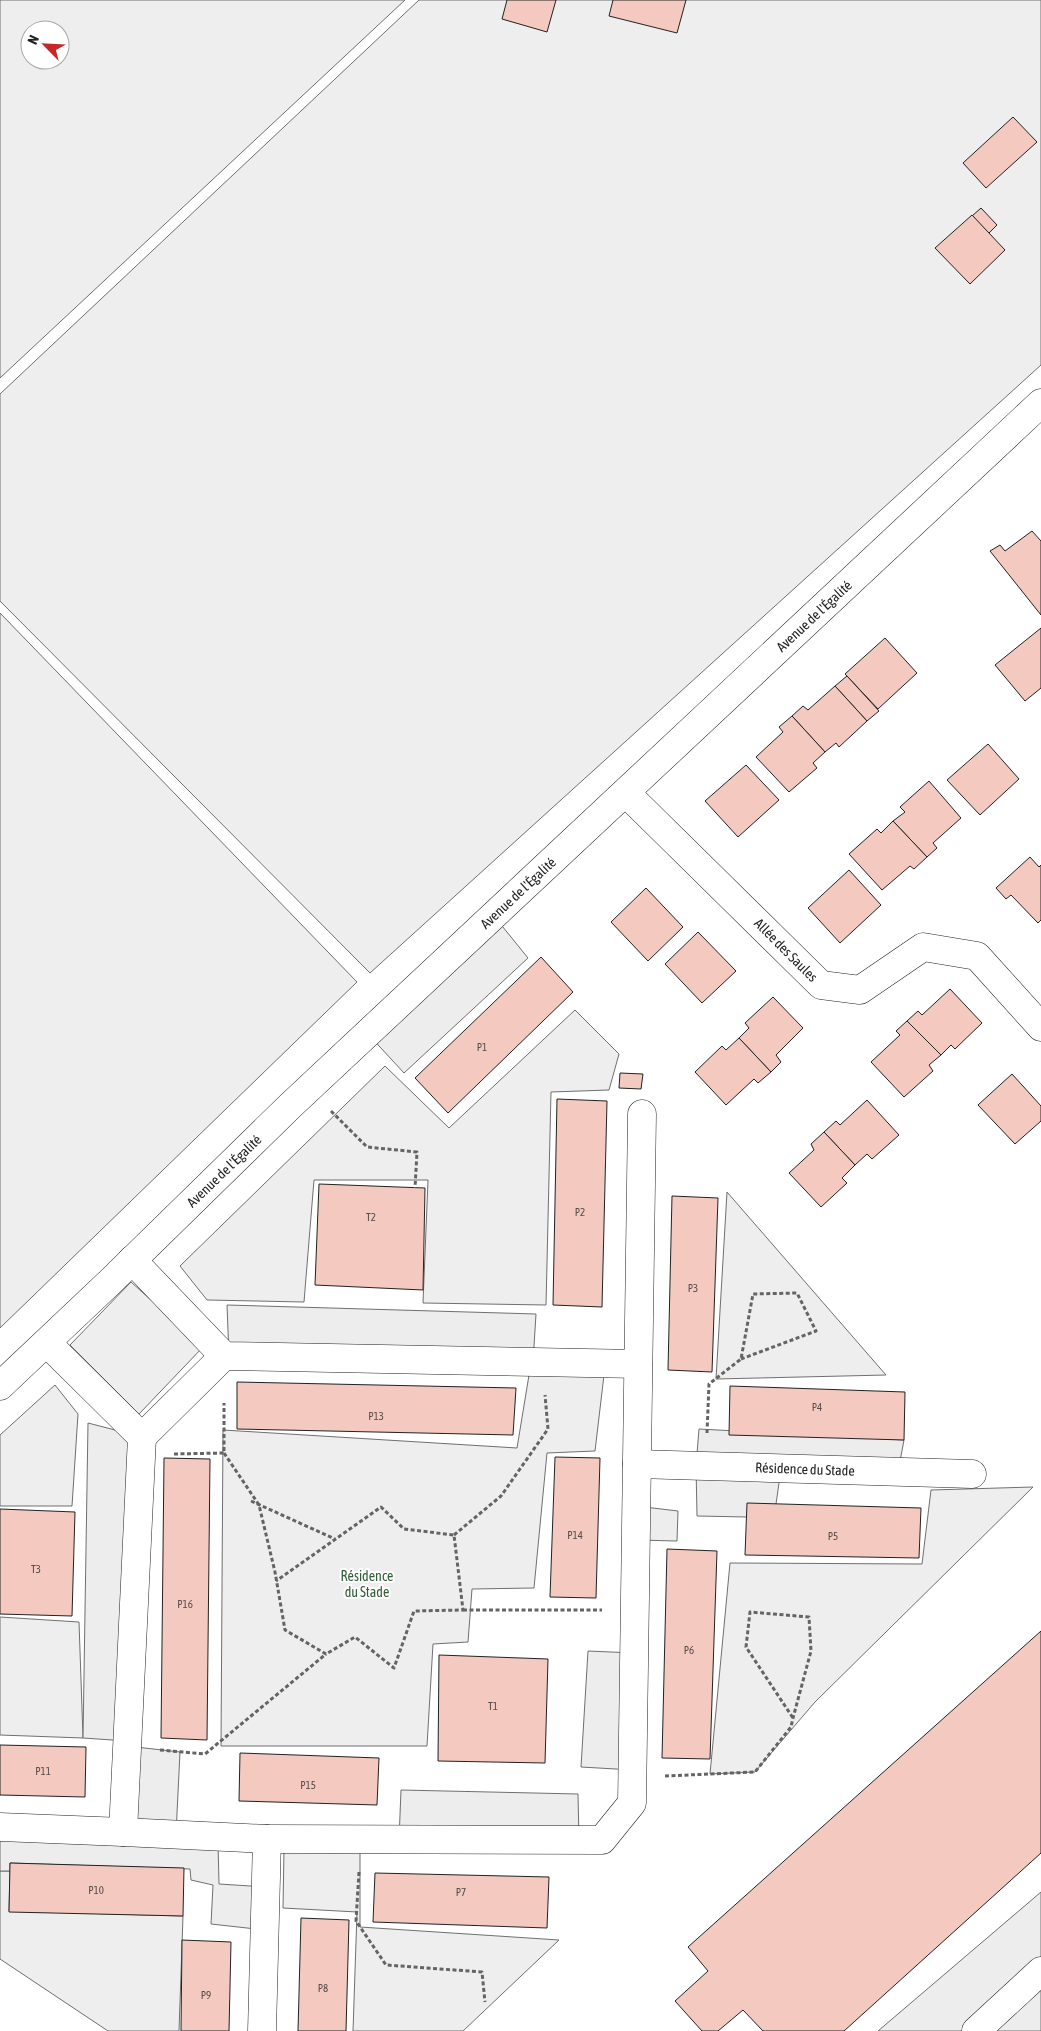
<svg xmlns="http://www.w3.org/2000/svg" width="1041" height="2031" font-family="'Asap Condensed',sans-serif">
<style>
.green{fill:#eee;stroke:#6f6f6f;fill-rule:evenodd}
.parking{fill:#ededed;stroke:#6f6f6f}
.building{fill:#f3c9c0;stroke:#222}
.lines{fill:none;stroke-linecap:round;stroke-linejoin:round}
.minor-casing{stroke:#222;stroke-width:29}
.path{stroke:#646464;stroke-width:3;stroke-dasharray:4 2.5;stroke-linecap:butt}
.minor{stroke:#fff;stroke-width:28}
.labels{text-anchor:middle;stroke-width:4;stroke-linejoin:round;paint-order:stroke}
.number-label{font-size:11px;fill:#564c4a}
.street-label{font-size:14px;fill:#222;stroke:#fff}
.park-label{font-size:14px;fill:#2f5e38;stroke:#fff}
</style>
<rect width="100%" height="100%" fill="#fff"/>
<g class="green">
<path d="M0,0H405L0,378ZM30,30H60V60H30Z"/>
<path d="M419,0H1041V365L370,973L0,601V394Z"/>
<path d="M0,613L357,982L0,1328Z"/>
<path d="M575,1010L619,1054L609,1090L551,1092L546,1305L423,1303L428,1180H314L304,1302L207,1300L180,1266L385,1066L449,1128Z"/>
<path d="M727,1192L886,1375L716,1379Z"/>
<path d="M131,1282L203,1347L139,1414L70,1345Z"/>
<path d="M530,1369L604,1375L595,1451L547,1453L534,1588L472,1589L468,1642L433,1644L427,1746H221L223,1430L517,1448Z"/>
<path d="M55,1385L78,1414L72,1506H0V1435Z"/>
<path d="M1033,1487L815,1702L755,1772L710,1774L730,1563L922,1564L931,1490Z"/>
<path d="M0,1617L79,1622L83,1738L0,1735Z"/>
<path d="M284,1849H360V1927L559,1940L463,2031H353L357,1912L283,1908Z"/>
<path d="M0,1871H10L9,1911L183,1916L179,2031H108L0,1959Z"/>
</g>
<g class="parking">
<path d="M494,916L528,958L404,1073L368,1034Z"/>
<path d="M227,1305L536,1314L533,1362L229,1356Z"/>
<path d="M88,1423L142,1437L127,1741L83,1738Z"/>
<path d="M699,1429L904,1440L898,1472L781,1469L776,1504L747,1517L697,1516L696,1466Z"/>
<path d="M636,1506L678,1511L677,1541L636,1540Z"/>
<path d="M588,1651L634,1653L633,1770L581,1767Z"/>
<path d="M127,1746L180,1752L176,1834L123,1832Z"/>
<path d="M401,1790L578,1794L579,1840H399Z"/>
<path d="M0,1829L218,1842L219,1884L266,1887L265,1930L211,1924L213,1885L191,1880L190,1869L10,1863V1871H0Z"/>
<path d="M1041,1892V2031H878Z"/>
</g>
<g class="building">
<path d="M507,0H556L547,32L502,19Z"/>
<path d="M613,0H686L677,33L609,16Z"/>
<path d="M1013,117L1037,142L986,188L963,163Z"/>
<path d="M981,208L997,225L989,233L972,216Z"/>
<path d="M972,215L1005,250L970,284L935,248Z"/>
<path d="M1032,531L1041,541V615L990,551L1000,545L1005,551Z"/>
<path d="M1041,628V688L1025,701L995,665Z"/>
<path d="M885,638L917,673L878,709L845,674Z"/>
<path d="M847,676L879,711L867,721L835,686Z"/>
<path d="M835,686L867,721L839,747L836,743L825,752L792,716L803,706L808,710Z"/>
<path d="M792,716L825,752L813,763L817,768L789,792L756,757L783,732L779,727Z"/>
<path d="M988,744L1019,779L980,815L947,780Z"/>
<path d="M746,765L779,800L738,837L705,801Z"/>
<path d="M929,781L961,818L933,843L937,848L927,857L893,821L905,812L900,807Z"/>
<path d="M893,821L927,857L914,869L910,866L882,890L849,854L877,829L881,833Z"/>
<path d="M1030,857L1039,867L1041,865V920L1038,923L1011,895L1006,899L996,888Z"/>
<path d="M849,870L881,905L840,943L808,908Z"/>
<path d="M646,888L683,927L648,961L611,922Z"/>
<path d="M698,932L736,971L702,1003L665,964Z"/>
<path d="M541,957L573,992L448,1113L415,1078Z"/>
<path d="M950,989L982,1023L955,1049L951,1045L941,1055L907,1021L918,1011L922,1015Z"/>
<path d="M773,997L803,1028L776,1055L781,1062L771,1072L739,1038L749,1028L745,1023Z"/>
<path d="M907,1021L941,1055L929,1065L933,1071L904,1097L871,1062L900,1035L896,1031Z"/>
<path d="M739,1038L771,1072L758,1083L754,1079L726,1105L695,1072L722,1046L726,1050Z"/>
<path d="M620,1073L643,1074L641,1089L619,1088Z"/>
<path d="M1012,1074L1041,1106V1121L1015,1144L978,1105Z"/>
<path d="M557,1099L607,1101L602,1307L553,1305Z"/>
<path d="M867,1100L899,1135L872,1159L867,1154L855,1165L824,1132L836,1121L840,1125Z"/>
<path d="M824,1132L855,1165L842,1178L847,1183L821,1207L789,1173L814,1150L811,1144Z"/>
<path d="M319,1184L425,1188L423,1290L315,1285Z"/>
<path d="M672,1196L718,1198L712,1372L668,1370Z"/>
<path d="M237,1382L516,1388L513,1435L237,1429Z"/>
<path d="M730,1386L905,1392L904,1440L729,1435Z"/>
<path d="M555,1457L600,1458L596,1598L550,1597Z"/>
<path d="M164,1458L210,1459L207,1740L161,1738Z"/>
<path d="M747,1503L921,1508L919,1558L745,1555Z"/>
<path d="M0,1509L75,1512L72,1616L0,1614Z"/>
<path d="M667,1549L717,1551L710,1759L662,1758Z"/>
<path d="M1041,1631V1853L844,2031H763L743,2010L718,2031H702L675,2001L708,1971L688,1947Z"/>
<path d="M439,1655L548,1659L545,1763L438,1761Z"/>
<path d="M0,1745L86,1747L85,1797L0,1795Z"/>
<path d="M240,1753L379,1758L377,1805L239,1801Z"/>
<path d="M10,1863L184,1868L183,1916L9,1912Z"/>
<path d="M375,1873L549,1877L547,1928L373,1922Z"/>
<path d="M301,1918L349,1920L346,2031H298Z"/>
<path d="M182,1940L231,1942L229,2031H181Z"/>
</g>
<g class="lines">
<g class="minor-casing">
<g id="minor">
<path d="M626,793L821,985L860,990L923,947L977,956L1041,1027"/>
<path d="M132,1260L224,1356L638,1364"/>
<path d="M0,1386L111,1281L290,1106L1041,403"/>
<path d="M142,1437L224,1356"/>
<path d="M637,1464L972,1474"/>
<path d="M0,1827L123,1832L142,1437L47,1343"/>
<path d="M123,1832L267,1839L262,2031"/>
<path d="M267,1839L602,1840L632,1803L642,1114"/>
<path d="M976,2031L1041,1971"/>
</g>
</g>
<g class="path">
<path d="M331,1111L367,1147L417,1152L415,1188"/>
<path d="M707,1433L709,1384L741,1359L753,1294L797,1293L816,1331L741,1359"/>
<path d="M224,1453L259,1505L275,1572L285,1630L326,1654L355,1637L394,1668L414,1611L463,1610L454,1535L404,1529L381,1507L276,1581"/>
<path d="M174,1454L224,1453V1403"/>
<path d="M251,1501L335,1539"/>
<path d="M454,1535L501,1496L548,1429L545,1395"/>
<path d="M463,1610H602"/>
<path d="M160,1750L205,1754L326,1654"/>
<path d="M665,1776L755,1772L791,1727L793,1718L811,1651L809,1617L750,1612L746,1647L793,1718"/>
<path d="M359,1872L356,1921L386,1965L482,1972L485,2002"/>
</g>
<use href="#minor" class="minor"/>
</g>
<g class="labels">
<g class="number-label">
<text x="482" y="1051">P1</text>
<text x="580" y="1216">P2</text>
<text x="371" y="1221">T2</text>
<text x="693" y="1292">P3</text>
<text x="817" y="1411">P4</text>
<text x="376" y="1420">P13</text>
<text x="575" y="1539">P14</text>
<text x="833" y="1540">P5</text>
<text x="36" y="1573">T3</text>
<text x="185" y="1608">P16</text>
<text x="689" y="1654">P6</text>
<text x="493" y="1710">T1</text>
<text x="43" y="1775">P11</text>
<text x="308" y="1789">P15</text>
<text x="96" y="1894">P10</text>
<text x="461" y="1896">P7</text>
<text x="323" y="1992">P8</text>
<text x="206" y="1999">P9</text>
</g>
<g class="street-label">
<text transform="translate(814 616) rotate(-43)" y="5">Avenue de l'Égalité</text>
<text transform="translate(518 893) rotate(-43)" y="5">Avenue de l'Égalité</text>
<text transform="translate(786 950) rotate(45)" y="5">Allée des Saules</text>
<text transform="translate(224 1171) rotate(-44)" y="5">Avenue de l'Égalité</text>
<text transform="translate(805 1469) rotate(2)" y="5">Résidence du Stade</text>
</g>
<g class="park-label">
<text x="367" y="1581">Résidence<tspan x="367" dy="16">du Stade</tspan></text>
</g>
</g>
<g transform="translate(45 45) rotate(294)"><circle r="24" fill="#ffffff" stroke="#a7a7a7"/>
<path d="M0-4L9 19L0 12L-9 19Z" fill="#c62828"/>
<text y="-8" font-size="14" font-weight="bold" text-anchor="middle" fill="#222222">N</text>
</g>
</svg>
